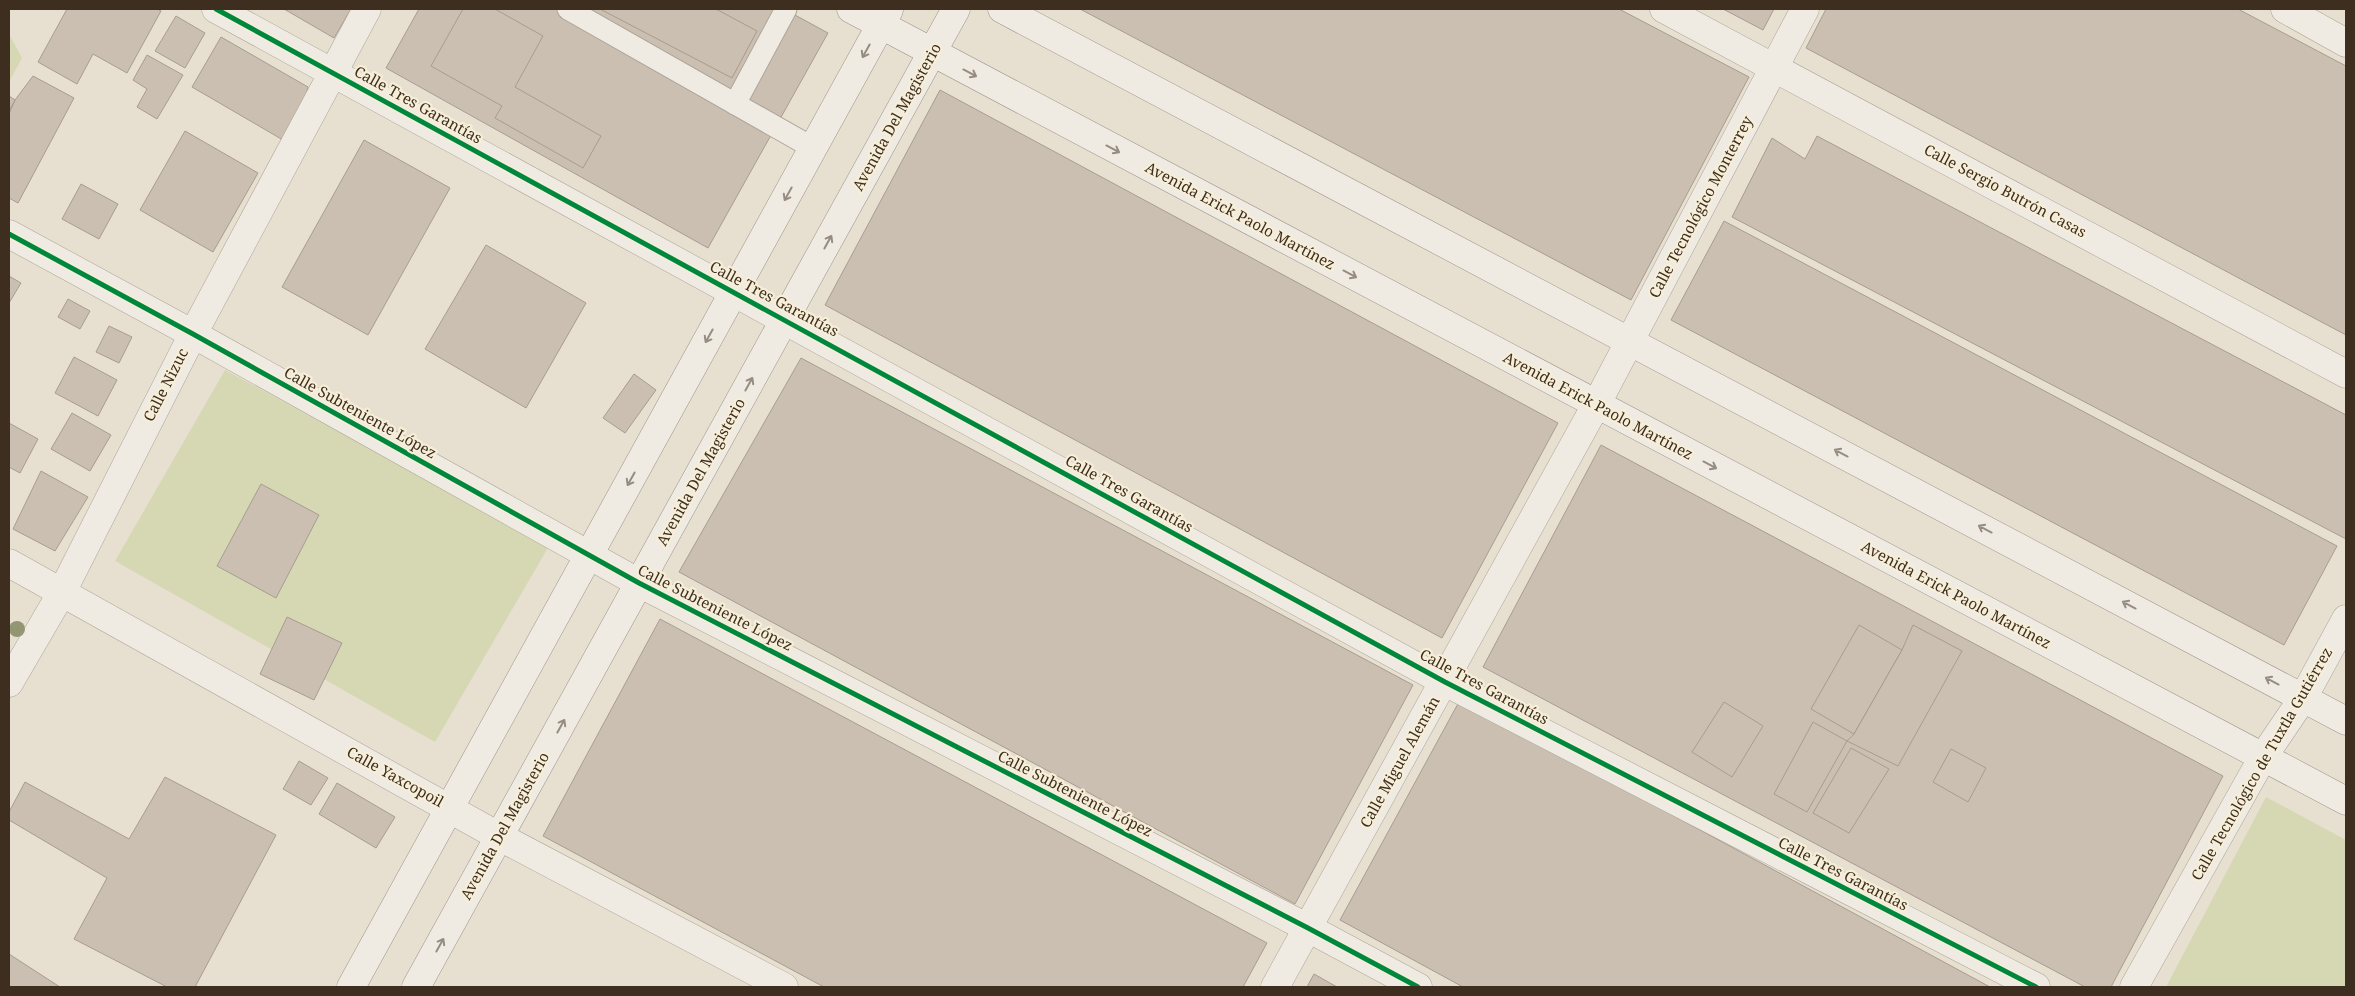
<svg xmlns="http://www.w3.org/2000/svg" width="2355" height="996" font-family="'Noto Serif',serif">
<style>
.green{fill:#d6d7b3}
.building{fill:#cbbfb2;stroke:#a89c90}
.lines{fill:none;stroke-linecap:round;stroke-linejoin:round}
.lane-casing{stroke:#ada599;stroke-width:23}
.street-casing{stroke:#ada599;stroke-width:29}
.secondary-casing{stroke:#9c958a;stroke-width:29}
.lane{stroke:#efebe3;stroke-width:21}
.street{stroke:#efebe3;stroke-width:28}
.secondary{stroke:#efebe3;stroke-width:28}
.cycleway-casing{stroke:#f7eed8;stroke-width:8}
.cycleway{stroke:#00873e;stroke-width:5}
.tree{fill:#929673}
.oneway{stroke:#968c82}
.labels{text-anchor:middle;stroke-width:4.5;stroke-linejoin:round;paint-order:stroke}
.street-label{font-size:15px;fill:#3d2e20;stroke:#f7eed8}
</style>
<rect width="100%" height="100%" fill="#e7e0d1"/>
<g class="green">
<path d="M9,34L22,58L9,82Z"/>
<path d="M225,370L549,546L435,742L115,561Z"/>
<path d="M2266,797L2346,840V987H2166Z"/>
</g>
<g class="building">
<path d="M67,9H157L161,11L127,73L93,54L77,84L38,62Z"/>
<path d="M284,9H351L334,38Z"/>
<path d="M419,9H784L828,33L708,248L386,68Z"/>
<path d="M463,9H495L543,36L515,87L601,136L583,168L495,118L502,106L431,66Z"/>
<path d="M600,9H716L757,31L732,78Z"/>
<path d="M1080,9H1619L1749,77L1631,300Z"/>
<path d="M1723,9H1774L1763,30Z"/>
<path d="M1826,9H2238L2346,66V335L1806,48Z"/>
<path d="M176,16L205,33L185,68L155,51Z"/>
<path d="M221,37L308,87L304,103L283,140L192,87Z"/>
<path d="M147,55L183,75L157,119L137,107L147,89L133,80Z"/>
<path d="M33,76L74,98L18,203L9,198V114L15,100Z"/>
<path d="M940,90L1558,423L1442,638L825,305Z"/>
<path d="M9,96L15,100L9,111Z"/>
<path d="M185,131L258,173L213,252L140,210Z"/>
<path d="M1817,136L2346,415V539L1732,217L1772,138L1805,159Z"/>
<path d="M364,140L450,188L368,335L282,287Z"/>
<path d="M81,184L118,204L99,239L62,219Z"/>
<path d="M1724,221L2337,546L2284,645L1671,320Z"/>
<path d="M486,245L586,303L526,408L425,349Z"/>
<path d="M9,276L21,283L9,303Z"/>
<path d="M68,299L90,311L80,329L58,317Z"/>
<path d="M109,326L132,337L119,363L96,352Z"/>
<path d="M74,357L117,380L98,416L55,393Z"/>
<path d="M801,358L1413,685L1295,904L679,572Z"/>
<path d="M634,374L656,390L625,433L603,418Z"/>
<path d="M72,413L111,435L90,471L51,449Z"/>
<path d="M9,423L38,439L20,473L9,467Z"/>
<path d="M1601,445L2223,776L2111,987H2085L1483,667Z"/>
<path d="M41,471L88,497L55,551L13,529Z"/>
<path d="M261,484L319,515L276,598L217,566Z"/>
<path d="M287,617L342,643L314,700L260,674Z"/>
<path d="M660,619L1267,943L1243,987H824L543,836Z"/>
<path d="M1859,625L1902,650L1854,734L1811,709Z"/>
<path d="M1913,625L1962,651L1898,766L1847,741L1854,734L1902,650Z"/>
<path d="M1460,700L1990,987H1463L1340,920Z"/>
<path d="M1724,702L1763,726L1732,777L1692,752Z"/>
<path d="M1813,722L1847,741L1807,812L1774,794Z"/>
<path d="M1851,748L1889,769L1849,833L1813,813Z"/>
<path d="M1951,749L1986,768L1968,802L1933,782Z"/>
<path d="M299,761L328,778L311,805L283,789Z"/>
<path d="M165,777L276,835L195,987H167L74,939L107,878L9,820V812L25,782L129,839Z"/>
<path d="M337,783L395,817L376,848L319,814Z"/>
<path d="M9,954L60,987H9Z"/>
<path d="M1314,974L1337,987H1307Z"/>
</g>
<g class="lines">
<g class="lane-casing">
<g id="lane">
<path d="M568,9L813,148"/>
<path d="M735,104L786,9"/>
</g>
</g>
<g class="street-casing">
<g id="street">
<path d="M216,9L1445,682L2036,987"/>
<path d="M1664,9L2346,374"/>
<path d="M2285,9L2346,43"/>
<path d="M9,234L193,334L639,583L1308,928L1418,987"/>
<path d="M9,563L500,837L784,987"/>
<path d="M9,683L62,592L193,334L367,9"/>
<path d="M1275,987L1596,405L1805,9"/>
<path d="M2134,987L2263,757L2303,698L2346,619"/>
</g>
</g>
<g class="secondary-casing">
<g id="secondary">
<path d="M851,9L2346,801"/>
<path d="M1002,9L2346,721"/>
<path d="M351,987L889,10"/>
<path d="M416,987L956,9"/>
</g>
</g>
<use href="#lane" class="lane"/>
<use href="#street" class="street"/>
<use href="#secondary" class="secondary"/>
<g class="cycleway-casing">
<g id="cycleway">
<path d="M216,9L1445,682L2036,987"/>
<path d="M9,234L193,334L639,583L1308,928L1418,987"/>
</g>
</g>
<use href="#cycleway" class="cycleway"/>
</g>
<circle class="tree" cx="17" cy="629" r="8"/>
<defs><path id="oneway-shaft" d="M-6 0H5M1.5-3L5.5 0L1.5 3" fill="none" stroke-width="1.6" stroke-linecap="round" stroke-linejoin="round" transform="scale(1.25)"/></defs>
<g class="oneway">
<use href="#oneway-shaft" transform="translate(866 51) rotate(119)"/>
<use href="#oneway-shaft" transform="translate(970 73) rotate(28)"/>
<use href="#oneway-shaft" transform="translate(1113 149) rotate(28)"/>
<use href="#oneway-shaft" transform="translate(788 194) rotate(119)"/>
<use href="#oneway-shaft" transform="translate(828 242) rotate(-61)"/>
<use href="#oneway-shaft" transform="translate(1350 274) rotate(28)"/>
<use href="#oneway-shaft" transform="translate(709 336) rotate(119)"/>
<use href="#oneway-shaft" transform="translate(749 384) rotate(-61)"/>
<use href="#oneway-shaft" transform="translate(1841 453) rotate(-152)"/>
<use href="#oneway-shaft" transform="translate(1710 465) rotate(28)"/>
<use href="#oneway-shaft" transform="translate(631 479) rotate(119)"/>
<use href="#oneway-shaft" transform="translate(1985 529) rotate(-152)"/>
<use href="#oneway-shaft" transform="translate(2129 605) rotate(-152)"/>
<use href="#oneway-shaft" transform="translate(2272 681) rotate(-152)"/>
<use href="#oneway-shaft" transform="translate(561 726) rotate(-61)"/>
<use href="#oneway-shaft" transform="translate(440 945) rotate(-61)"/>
</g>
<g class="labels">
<g class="street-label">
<text transform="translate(418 105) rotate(29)" y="5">Calle Tres Garantías</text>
<text transform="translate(897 117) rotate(-61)" y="5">Avenida Del Magisterio</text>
<text transform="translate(2005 191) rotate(28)" y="5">Calle Sergio Butrón Casas</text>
<text transform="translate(1701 207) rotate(-62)" y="5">Calle Tecnológico Monterrey</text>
<text transform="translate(1240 216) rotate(28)" y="5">Avenida Erick Paolo Martínez</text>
<text transform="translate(774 299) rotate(28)" y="5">Calle Tres Garantías</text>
<text transform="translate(166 385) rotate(-63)" y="5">Calle Nizuc</text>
<text transform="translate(1598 406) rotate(28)" y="5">Avenida Erick Paolo Martínez</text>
<text transform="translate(360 413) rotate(29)" y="5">Calle Subteniente López</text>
<text transform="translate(701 472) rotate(-61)" y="5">Avenida Del Magisterio</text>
<text transform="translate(1129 494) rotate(29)" y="5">Calle Tres Garantías</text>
<text transform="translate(1956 595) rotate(28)" y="5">Avenida Erick Paolo Martínez</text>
<text transform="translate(715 608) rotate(27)" y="5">Calle Subteniente López</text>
<text transform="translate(1484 687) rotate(28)" y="5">Calle Tres Garantías</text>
<text transform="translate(1400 762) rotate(-61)" y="5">Calle Miguel Alemán</text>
<text transform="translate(2262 764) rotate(-60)" y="5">Calle Tecnológico de Tuxtla Gutiérrez</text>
<text transform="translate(395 777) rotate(29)" y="5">Calle Yaxcopoil</text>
<text transform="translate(1075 794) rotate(27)" y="5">Calle Subteniente López</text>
<text transform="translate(505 826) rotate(-61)" y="5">Avenida Del Magisterio</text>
<text transform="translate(1843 874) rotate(27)" y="5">Calle Tres Garantías</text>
</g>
</g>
<rect width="2355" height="996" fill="none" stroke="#3d2e20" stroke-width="20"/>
</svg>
